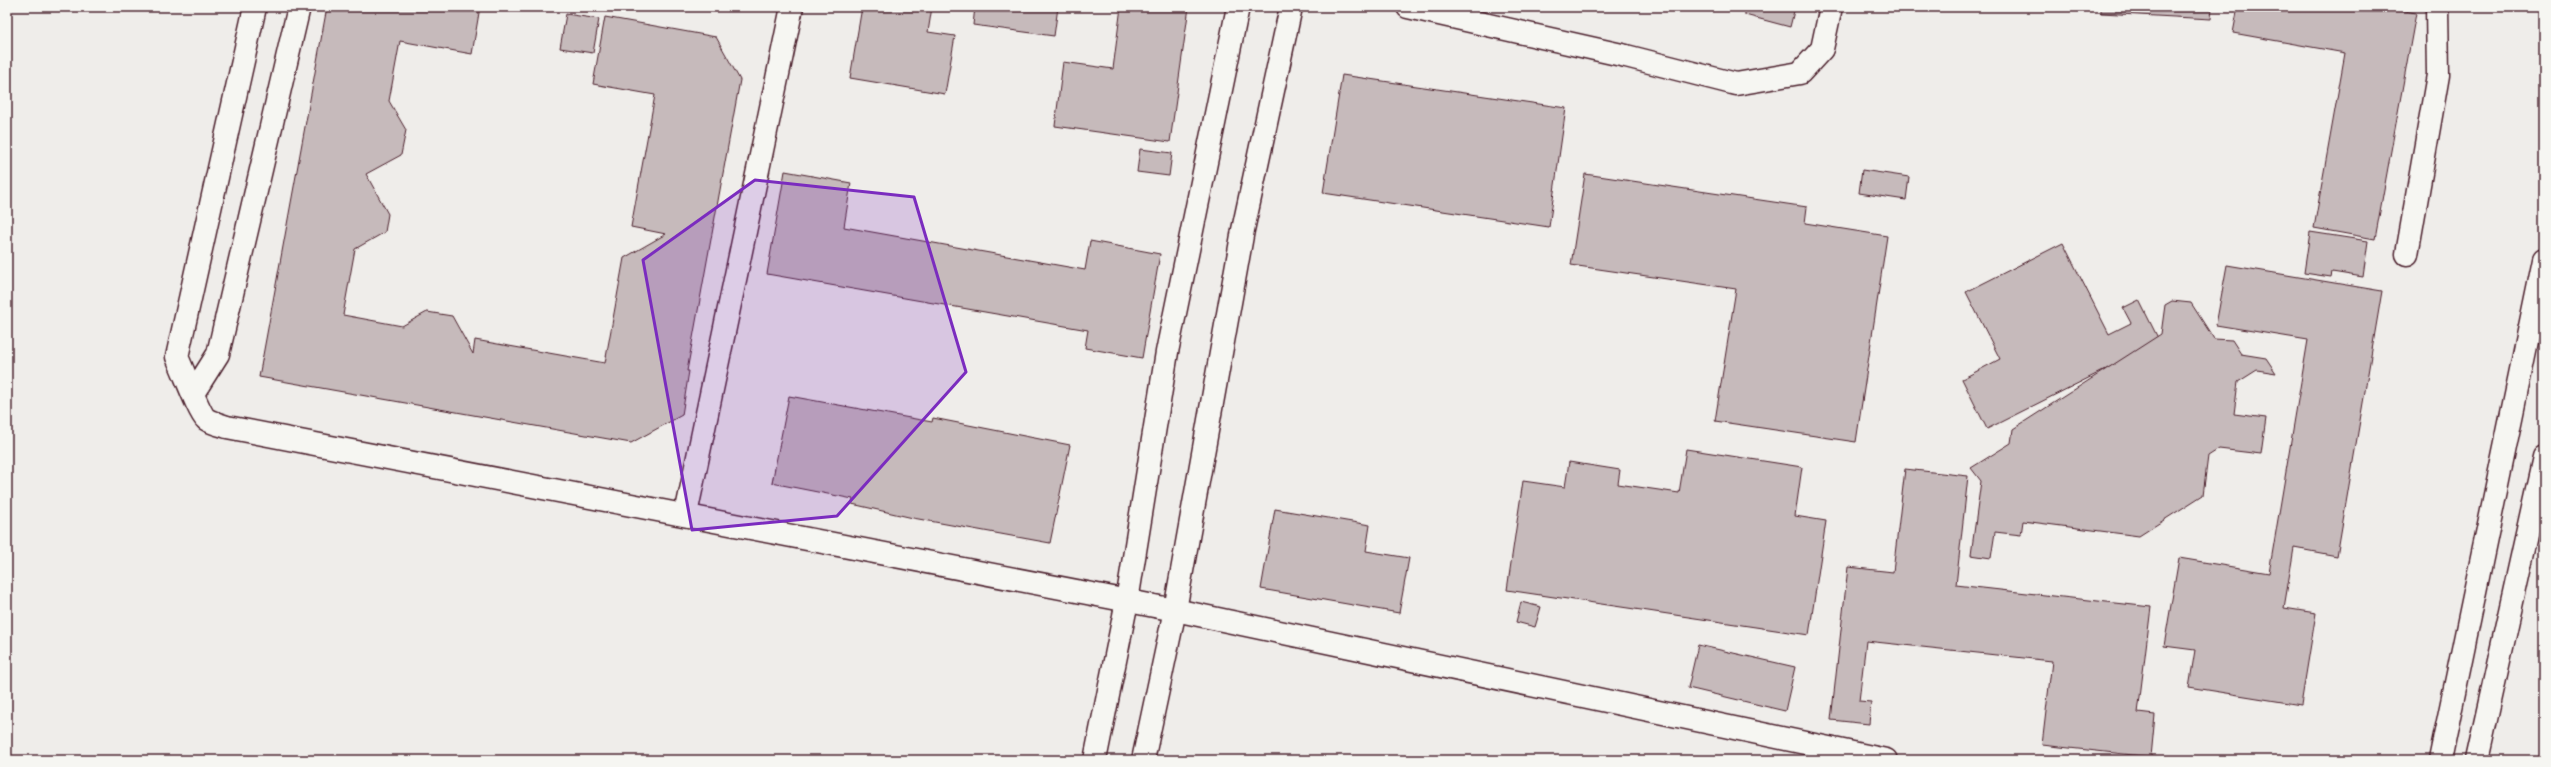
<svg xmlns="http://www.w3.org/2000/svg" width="2551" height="767" font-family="'Indie Flower',sans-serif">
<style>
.building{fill:#c6babb;stroke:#4a1f2b}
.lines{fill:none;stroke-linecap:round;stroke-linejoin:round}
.minor-casing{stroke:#4a1f2b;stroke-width:25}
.major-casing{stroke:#4a1f2b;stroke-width:25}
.minor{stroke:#f6f6f2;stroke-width:22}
.major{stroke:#f6f6f2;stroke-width:22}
.marked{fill:#7b2cbf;fill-opacity:0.2;stroke:#7b2cbf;stroke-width:3;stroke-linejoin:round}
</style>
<rect width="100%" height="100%" fill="#efedea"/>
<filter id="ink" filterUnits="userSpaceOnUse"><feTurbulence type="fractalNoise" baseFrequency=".025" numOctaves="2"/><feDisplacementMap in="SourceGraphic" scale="8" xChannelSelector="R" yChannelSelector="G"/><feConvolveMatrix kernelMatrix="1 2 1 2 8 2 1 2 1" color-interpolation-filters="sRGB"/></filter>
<g filter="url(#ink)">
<g class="building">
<path d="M327,7H480L472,54L400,41L389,101L406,130L401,155L366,174L388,214L385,232L355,249L343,315L402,326L427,312L452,316L473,354L475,340L605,363L624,258L666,234L631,227L655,95L593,84L605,17L716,37L740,80L687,371H689L682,415L631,443L259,377Z"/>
<path d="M862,7H932L928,32L955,36L945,94L850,78Z"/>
<path d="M975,7H1058L1054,36L973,25Z"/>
<path d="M1121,7H1189L1170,142L1055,126L1063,62L1113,69Z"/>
<path d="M1745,7H1795L1790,27L1745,15Z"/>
<path d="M2101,7H2212L2211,19L2101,13Z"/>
<path d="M2238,7H2382L2416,13L2375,239L2314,228L2345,53L2233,33Z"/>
<path d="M566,14L599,19L593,53L560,48Z"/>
<path d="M1342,75L1566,108L1549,227L1323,193Z"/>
<path d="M1140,149L1172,153L1169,176L1137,172Z"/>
<path d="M1862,170L1909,177L1906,200L1859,193Z"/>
<path d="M785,171L851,183L844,227L1085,270L1090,241L1160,254L1142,358L1085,348L1088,330L767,274Z"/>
<path d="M1585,174L1807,207L1805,223L1887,236L1856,442L1715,421L1736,289L1571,265Z"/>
<path d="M2310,232L2368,241L2363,277L2332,272L2331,277L2304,273Z"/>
<path d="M2063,243L2109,334L2131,323L2123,308L2139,300L2160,342L1987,429L1962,379L2000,359L1966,292Z"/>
<path d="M2227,265L2382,291L2337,556L2294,548L2284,608L2316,613L2301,705L2189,687L2195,650L2164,646L2179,558L2269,573L2308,340L2216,325Z"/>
<path d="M2172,301L2191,303L2214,339L2232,340L2241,354L2266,358L2276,373L2257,370L2238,382L2234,414L2266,418L2261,454L2219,449L2208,456L2203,495L2139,536L2023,521L2021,535L1995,532L1991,558L1971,555L1981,481L1971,468L2011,443L2013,429L2161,334L2165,305Z"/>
<path d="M789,396L932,422L933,418L1070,445L1050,543L913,518L852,504L853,499L772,483Z"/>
<path d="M1686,449L1802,467L1795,516L1826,521L1809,635L1507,590L1523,481L1565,487L1569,462L1620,470L1618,484L1679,493Z"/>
<path d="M1905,469L1968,476L1956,585L2151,607L2138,713L2155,715L2151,757L2042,745L2052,661L1866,641L1859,701L1871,702L1869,724L1831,720L1848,567L1893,572Z"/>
<path d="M1275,509L1370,525L1366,551L1409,558L1399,613L1261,589Z"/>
<path d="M1521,602L1541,607L1535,627L1516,622Z"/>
<path d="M1698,645L1795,667L1785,711L1688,688Z"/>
</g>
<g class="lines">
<g class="minor-casing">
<g id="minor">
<path d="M255,7L177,357C183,369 199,413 206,419C212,423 221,425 227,427L1175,610L1886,760"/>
<path d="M1408,7L1626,56L1736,84L1800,73L1822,49L1831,7"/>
<path d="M2407,254L2438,75L2437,7"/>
<path d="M194,392L218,354L299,7"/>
<path d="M686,514L792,7"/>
<path d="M1095,760L1127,601L1167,352L1238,7"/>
<path d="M1143,760L1175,610L1243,230L1291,7"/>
</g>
</g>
<g class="major-casing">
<g id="major">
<path d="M2440,760L2544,259"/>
<path d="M2477,760L2544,457"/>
</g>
</g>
<use href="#minor" class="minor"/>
<use href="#major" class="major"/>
</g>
</g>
<path class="marked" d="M755,180L914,197L966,372L837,516L692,530L643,260Z"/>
<rect width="2551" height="767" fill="none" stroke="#f6f6f2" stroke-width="24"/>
<rect x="12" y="12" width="2527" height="743" fill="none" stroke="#4a1f2b" stroke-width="1.5" filter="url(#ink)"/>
</svg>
